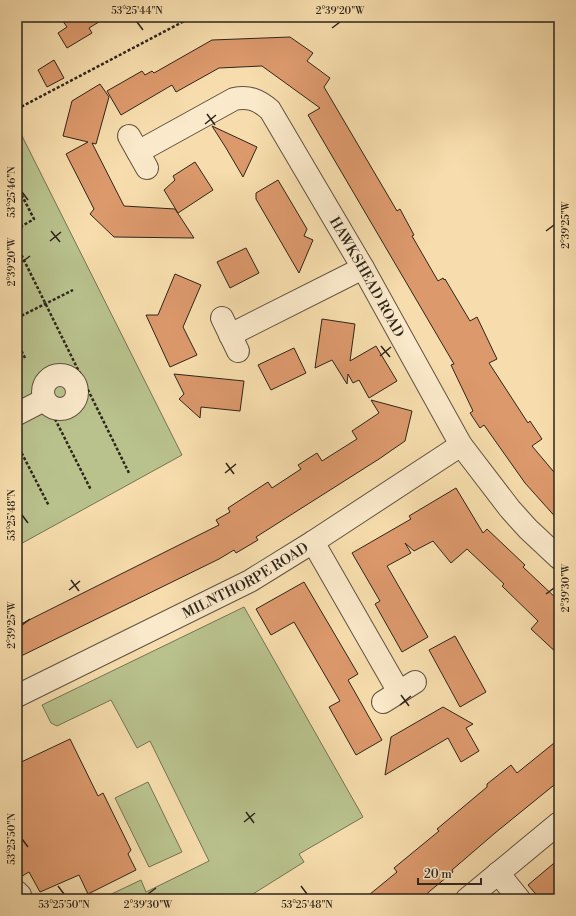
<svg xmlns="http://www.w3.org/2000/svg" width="576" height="916" font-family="'Libre Bodoni',serif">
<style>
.green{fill:#b9c28d;stroke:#747454}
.building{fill:#dc996c;stroke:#2e251b}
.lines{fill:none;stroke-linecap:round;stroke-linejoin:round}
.minor-casing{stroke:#605340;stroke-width:24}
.path{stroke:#2e251b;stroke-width:2.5;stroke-dasharray:3 2;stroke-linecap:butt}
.minor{stroke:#fae9ca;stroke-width:22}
.ticks{fill:none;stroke:#2e251b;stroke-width:1.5}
.labels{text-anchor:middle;stroke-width:3.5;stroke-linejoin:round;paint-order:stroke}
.street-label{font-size:14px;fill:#2e251b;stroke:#fae9ca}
.neatline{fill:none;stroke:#2e251b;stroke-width:1.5}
.ticks-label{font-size:10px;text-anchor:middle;fill:#2e251b}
</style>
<rect width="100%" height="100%" fill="#f7ddad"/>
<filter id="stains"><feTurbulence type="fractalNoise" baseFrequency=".005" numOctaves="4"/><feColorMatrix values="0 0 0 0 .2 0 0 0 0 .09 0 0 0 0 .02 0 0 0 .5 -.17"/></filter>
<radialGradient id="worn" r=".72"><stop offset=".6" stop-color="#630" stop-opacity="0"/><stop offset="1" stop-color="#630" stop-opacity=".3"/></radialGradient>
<g class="green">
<path d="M17,126L182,455L17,546Z"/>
<path d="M244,607L363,817L299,854L304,862L245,899H101L141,880L146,892L209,861L150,741L137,748L111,700L57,726L51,723L42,705Z"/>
<path d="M148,782L182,852L149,867L115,798Z"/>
</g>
<g class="building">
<path d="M60,17H107L89,28L92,33L67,48L58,33L67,27Z"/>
<path d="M290,37L313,53L307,61L330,78L324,87L397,211L400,209L414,235L412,236L438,281L443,278L444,280L445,279L470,321L477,317L497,359L489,363L528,423L530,421L542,439L532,446L559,478V521L525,483L484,425L480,428L470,413L473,411L451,365L454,364L308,115L320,108L262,66L219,68L176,92L172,85L121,115L107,91L142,71L145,75L152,71L154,73L212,40Z"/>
<path d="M54,60L64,78L47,87L38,70Z"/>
<path d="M100,84L109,97L96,144L92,143L124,206L175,209L194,238L114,237L90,214L94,209L66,154L88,142L63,136L72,101Z"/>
<path d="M212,126L257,147L243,177L226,148Z"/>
<path d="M195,162L213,190L178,213L164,190L175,180L173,176Z"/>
<path d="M278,180L307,229L304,236L313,240L299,273L256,199V193Z"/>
<path d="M246,248L259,273L230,288L217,262Z"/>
<path d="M175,274L201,285L183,327L197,355L170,367L146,315H158Z"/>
<path d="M322,319L355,324L350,361L376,346L397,381L369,398L359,380L353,383L348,374L347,384L332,360L315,368Z"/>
<path d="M294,348L306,373L271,390L258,365Z"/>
<path d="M174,374L244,381L240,411L201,407L200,418L179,399L184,394Z"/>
<path d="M371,400L412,411L405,441L379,459L256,537L258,540L236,553L234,550L219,559L17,658V626L219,525L216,520L230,512L228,508L268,482L272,488L301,469L298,465L317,453L322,461L357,439L352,431L379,413Z"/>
<path d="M456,488L483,533L487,529L525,565L523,567L559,601V655L531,629L538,621L502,586L504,584L467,549L451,563L433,541L414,551L405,543L411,553L387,566L428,637L402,652L375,604L380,601L352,553L411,519L409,516Z"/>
<path d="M304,582L358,674L348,680L382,740L356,755L329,707L340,701L294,622L271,635L256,609Z"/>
<path d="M455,636L486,692L460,707L429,650Z"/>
<path d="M443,707L473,724L466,728L479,751L461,762L448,738L385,775L391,737Z"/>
<path d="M70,739L98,796L103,793L131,850L128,854L136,870L88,894L79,875L40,892L29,872L17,879V764Z"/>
<path d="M559,739V781L495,833L452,870L453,872L430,891L421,899H364L397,872L394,868L439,831L437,829L487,787V784L511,765L517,773Z"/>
<path d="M559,859V899H540L528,885Z"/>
</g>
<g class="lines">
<g class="minor-casing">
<g id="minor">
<path d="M129,136L147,168"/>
<path id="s1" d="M138,152L234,99C249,96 259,100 270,110L363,268L461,445L510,509L528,529L559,558"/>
<path d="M222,318L238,351"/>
<path d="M230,335L363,268"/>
<circle cx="60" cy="392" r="17"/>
<path d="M17,414L44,400"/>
<path d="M313,542L399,692"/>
<path id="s2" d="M17,696L250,581L313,542L461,445"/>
<path d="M383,702L415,682"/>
<path d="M498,873L519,899"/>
<path d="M17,892L20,895"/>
<path d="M467,899L559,823"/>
</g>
</g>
<g class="path">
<path d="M17,109L192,17"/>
<path d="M17,186L34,219L17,229"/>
<path d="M17,246L129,473"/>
<path d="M17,318L73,290"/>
<path d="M17,342L25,358"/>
<path d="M55,419L91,490"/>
<path d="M17,444L49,506"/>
</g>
<use href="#minor" class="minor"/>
</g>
<path class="ticks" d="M137,22L143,30M332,28L340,22M207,114L215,125M205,124L216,115M22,192L28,200M51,231L60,242M546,231L554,225M50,241L61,232M22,262L30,256M381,346L390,357M380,356L391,347M226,463L234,474M225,473L236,464M22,515L28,523M71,580L79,591M69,590L80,581M546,594L554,588M22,625L30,619M401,695L409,706M400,705L411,696M246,812L254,823M244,822L255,813M22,839L28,847M58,886L64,894M301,886L307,894M148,894L156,888"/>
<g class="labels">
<g class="street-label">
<text dy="5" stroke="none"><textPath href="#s1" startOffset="342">HAWKSHEAD ROAD</textPath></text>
<text dy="5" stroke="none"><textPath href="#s2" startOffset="256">MILNTHORPE ROAD</textPath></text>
</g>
</g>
<rect width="576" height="916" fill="none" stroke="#f7ddad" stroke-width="44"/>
<path d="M418 878v6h63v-6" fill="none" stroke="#2e251b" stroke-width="2"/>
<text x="424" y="878" font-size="12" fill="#2e251b" stroke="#fae9ca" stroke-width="3" paint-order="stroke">20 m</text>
<rect x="22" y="22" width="532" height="872" class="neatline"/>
<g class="ticks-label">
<text x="137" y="14">53°25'44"N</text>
<text x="340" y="14">2°39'20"W</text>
<text transform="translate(11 192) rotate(-90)" y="4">53°25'46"N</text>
<text transform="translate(565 225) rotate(-90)" y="4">2°39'25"W</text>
<text transform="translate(11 262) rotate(-90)" y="4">2°39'20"W</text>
<text transform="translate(11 515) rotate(-90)" y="4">53°25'48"N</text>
<text transform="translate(565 588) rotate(-90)" y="4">2°39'30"W</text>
<text transform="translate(11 625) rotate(-90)" y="4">2°39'25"W</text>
<text transform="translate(11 839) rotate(-90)" y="4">53°25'50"N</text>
<text x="64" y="908">53°25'50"N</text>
<text x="148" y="908">2°39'30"W</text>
<text x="307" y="908">53°25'48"N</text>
</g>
<rect width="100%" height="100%" filter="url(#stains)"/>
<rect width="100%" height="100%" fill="url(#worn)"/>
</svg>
